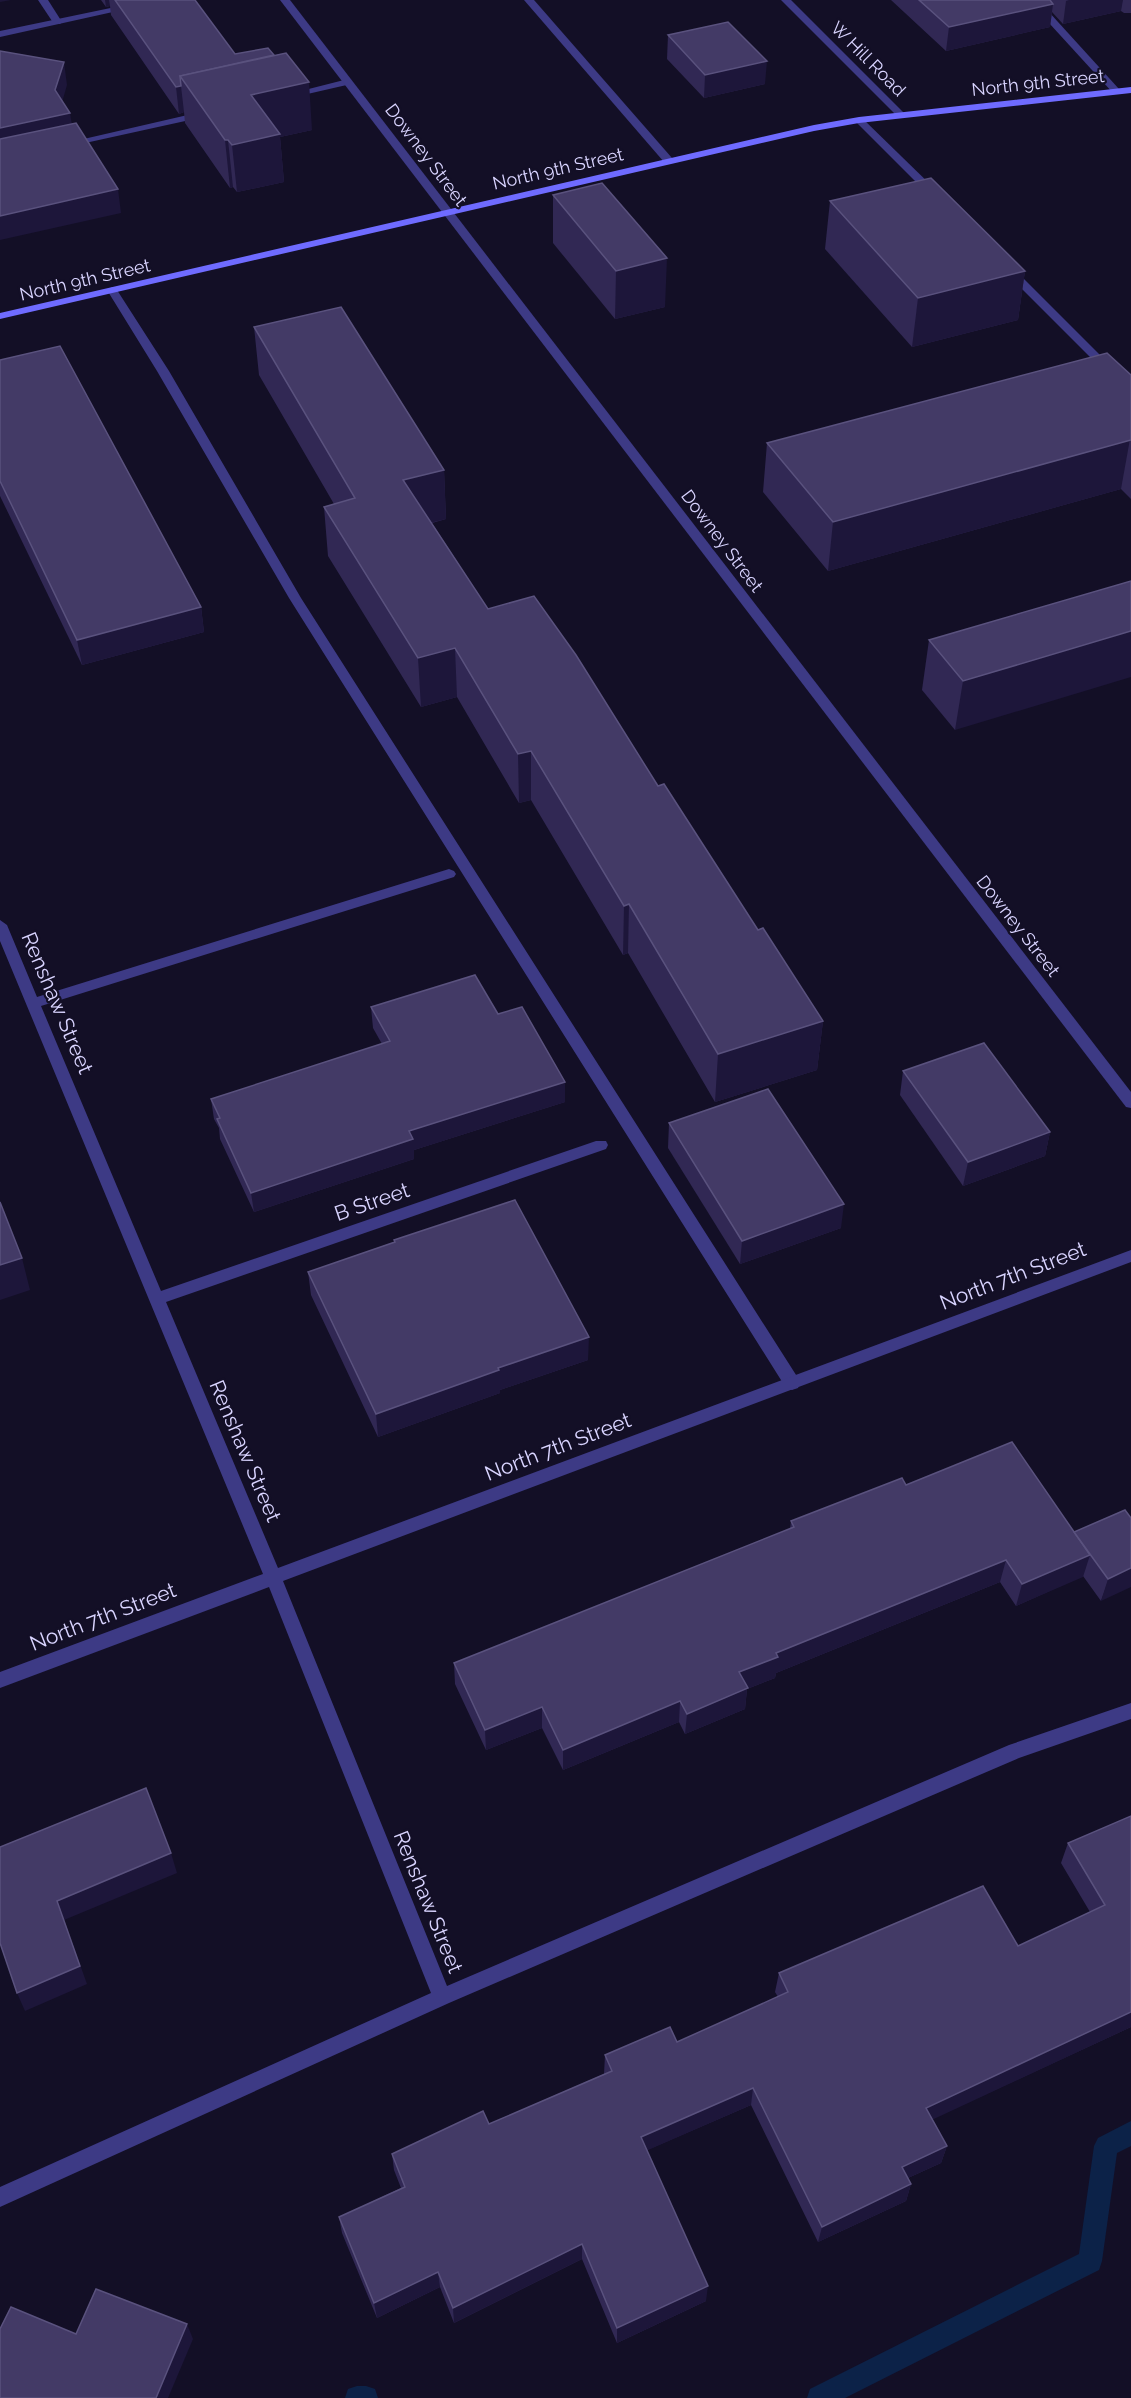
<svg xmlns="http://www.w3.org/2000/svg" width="1131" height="2398" font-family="Raleway,sans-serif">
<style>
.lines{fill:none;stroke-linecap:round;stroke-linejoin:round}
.stream{fill:#0c2248;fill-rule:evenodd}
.lane{fill:#3d3a85;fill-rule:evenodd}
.street{fill:#3d3a85;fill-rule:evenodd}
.secondary{fill:#6f6bff;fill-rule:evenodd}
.wall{fill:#312854}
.shaded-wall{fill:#1d163a}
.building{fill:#433a66;stroke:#5a527e;stroke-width:1.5}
.labels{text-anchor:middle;stroke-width:4.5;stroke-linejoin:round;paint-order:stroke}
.far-street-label{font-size:18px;fill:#d9d4ff;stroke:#130f26}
.street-label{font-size:21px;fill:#d9d4ff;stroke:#130f26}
</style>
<rect width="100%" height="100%" fill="#130f26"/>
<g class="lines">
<g class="stream">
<path d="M1131,2121V2146L1117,2153L1102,2261L1099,2270L845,2398H807L810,2389L1079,2254L1094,2146L1098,2138Z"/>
<path d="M357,2386H366L375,2389L378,2398H345L348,2389Z"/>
</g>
<g class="lane">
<path d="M38,0H48L62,22L60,24H54Z"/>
<path d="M524,0H534L672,158V162H664Z"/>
<path d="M1028,0H1038L1119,89V93H1113Z"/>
<path d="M348,79L351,80V84L290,98L285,95Z"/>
<path d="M205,111L208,112V116L67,147L62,144Z"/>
<path d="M856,118H862L938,192V196H930L856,122Z"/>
<path d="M1010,268L1014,269L1131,386V395L1127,394L1006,273V269Z"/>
<path d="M112,287L117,290L169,371L301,598L798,1378L800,1383L798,1388L792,1390L786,1388L289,598L157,371L107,290Z"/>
</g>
<g class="street">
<path d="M149,0H167L0,37V31Z"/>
<path d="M280,0H290L1131,1092V1108L1126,1107Z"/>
<path d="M781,0H791L904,113V117H898Z"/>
<path d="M449,869L454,871L456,874L454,877L41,1006L161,1291L596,1141H606L608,1145L606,1149L166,1302L278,1568L1131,1250V1262L283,1581L447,1986L1009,1745L1131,1703V1719L1019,1758L449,2003L0,2207V2187L431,1993L269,1587L0,1688V1672L263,1574L0,941V920L7,925L37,997Z"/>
</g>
<path class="secondary" d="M1131,87V93L859,123L814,131L0,319V313L814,125L859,117Z"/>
</g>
<g class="wall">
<path d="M101,0H195L235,54L312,130L280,137L284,182L237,192L233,187L230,188L185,123L184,112L179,114L111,15L110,6L106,7Z"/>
<path d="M891,0H1131V13H1124L1121,11L1063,24L1052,12L1050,27L946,51Z"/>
<path d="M668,35L765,84L704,98L667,59Z"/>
<path d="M553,195L665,307L615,319L553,243Z"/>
<path d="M830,201L1025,271L1018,320L912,347L825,249Z"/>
<path d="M254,327L444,470L446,519L432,523L488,609L658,786L758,930L823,1021L817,1070L715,1102L628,953L623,955L531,800L519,803L457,697L421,707L328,556L324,507L334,504L259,375Z"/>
<path d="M0,360L201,607L204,632L82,665L0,496Z"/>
<path d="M1131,375V499L1121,489L828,571L763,492L767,443Z"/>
<path d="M1131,581L955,730L922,690L929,640Z"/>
<path d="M371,1007L498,1014L565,1102L414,1150V1159L254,1212L220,1139L219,1128L214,1119L211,1099L382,1044L373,1028Z"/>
<path d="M903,1071L1050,1132L1045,1156L963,1186L900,1095Z"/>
<path d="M669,1123L841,1228L740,1264L668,1148Z"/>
<path d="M394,1240L588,1360L500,1390V1393L378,1437L311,1295L308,1272L394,1242Z"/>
<path d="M906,1485L1074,1532L1131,1518L1101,1601L1083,1576L1016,1606L1000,1582L776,1673L775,1678L747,1689L745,1709L685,1734L679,1722L563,1770L542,1728L486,1750L455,1684L454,1663L790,1529L791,1521Z"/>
<path d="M1131,1816V2027L932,2119L947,2146L941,2163L908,2178L911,2184L906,2201L818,2242L751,2105L647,2150L706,2301L617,2343L582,2259L454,2323L440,2287L377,2318L342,2233L339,2217L401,2188L394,2170L392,2154L489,2124L604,2074L605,2055L677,2042L778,1997L775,1992L779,1973L1018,1946L1090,1912L1061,1863L1068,1843Z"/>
</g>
<g class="shaded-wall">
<path d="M0,0H11L0,2Z"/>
<path d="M105,0H109L110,6L106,7Z"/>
<path d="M1069,0H1123L1121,11L1063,24L1066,1Z"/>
<path d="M1053,4L1050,27L946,51L949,27Z"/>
<path d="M767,61L765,84L704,98L705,75Z"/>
<path d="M64,62L67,85L59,113L55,90Z"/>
<path d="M309,82L312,130L280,137L284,182L237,192L232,145L186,85Z"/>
<path d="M181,86L184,112L179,114L176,87Z"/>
<path d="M70,113L74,137L0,153V128Z"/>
<path d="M225,140H228L233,187L230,188Z"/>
<path d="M118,189L121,213L0,240V216Z"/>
<path d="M667,258L665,307L615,319L616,271Z"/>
<path d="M1025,271L1018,320L912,347L918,298Z"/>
<path d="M1130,439L1121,489L828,571L833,522Z"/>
<path d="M444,470L446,519L406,529L403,480Z"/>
<path d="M201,607L204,632L82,665L77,640Z"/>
<path d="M1131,631V677L955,730L963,681Z"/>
<path d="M455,648L457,697L421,707L418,658Z"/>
<path d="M531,751V800L519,803L518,754Z"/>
<path d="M629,904L628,953L623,955L624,906Z"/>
<path d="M823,1021L817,1070L715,1102L718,1054Z"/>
<path d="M565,1082V1102L414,1150V1159L254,1212L251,1193L409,1131Z"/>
<path d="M1050,1132L1045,1156L963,1186L968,1162Z"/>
<path d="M844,1204L841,1228L740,1264L742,1241Z"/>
<path d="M22,1258L30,1290L0,1300V1265Z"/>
<path d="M589,1337L588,1360L500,1390V1393L378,1437L376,1414L498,1368Z"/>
<path d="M1090,1555L1083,1577L1016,1606L1022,1584Z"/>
<path d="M1006,1560L1000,1582L776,1673L775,1678L747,1689L745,1709L685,1734L687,1714L739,1672L776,1653Z"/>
<path d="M1131,1568V1587L1101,1601L1108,1579Z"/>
<path d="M680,1701L679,1722L563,1770V1750Z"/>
<path d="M542,1707V1728L486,1750L485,1730Z"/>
<path d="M171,1853L177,1873L64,1920L87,1984L25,2011L17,1993L57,1901Z"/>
<path d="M1131,2012V2027L921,2125L926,2108Z"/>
<path d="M753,2088L751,2105L639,2154L641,2137Z"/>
<path d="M947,2146L941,2163L897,2183L902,2167Z"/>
<path d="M911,2184L906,2201L818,2242L822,2227Z"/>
<path d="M582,2244V2259L454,2323L453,2308Z"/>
<path d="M438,2272L440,2287L377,2318L374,2303Z"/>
<path d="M708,2286L706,2301L617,2343V2328Z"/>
<path d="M187,2324L193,2339L168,2398H156Z"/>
</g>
<g class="building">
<path d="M115,0H195L235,54L268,48L274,55L180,76L181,86L176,87Z"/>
<path d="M919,0H1050L1053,4L949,27Z"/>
<path d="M728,22L767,61L705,75L668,35Z"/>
<path d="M0,51L64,62L55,90L70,113L0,128Z"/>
<path d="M286,53L309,82L251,95L280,134L232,145L228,140H225L180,76Z"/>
<path d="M76,123L118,189L0,216V139Z"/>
<path d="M931,178L1025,271L918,298L830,201Z"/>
<path d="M602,183L667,258L616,271L553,195Z"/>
<path d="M341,307L444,470L403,480L488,609L534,596L576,655L658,786L664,784L758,930L763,928L823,1021L718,1054L629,904L624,906L531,751L518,754L455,648L418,658L324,507L355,498L254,327Z"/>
<path d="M60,346L201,607L77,640L0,481V360Z"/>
<path d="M1107,353L1131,375V440L833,522L767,443Z"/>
<path d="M1131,581V631L963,681L929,640Z"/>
<path d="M475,975L498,1014L522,1007L565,1082L409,1131L413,1139L251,1193L217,1119L220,1118L211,1099L390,1041L371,1007Z"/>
<path d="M984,1043L1050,1132L968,1162L903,1071Z"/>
<path d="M768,1089L844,1204L742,1241L669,1123Z"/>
<path d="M515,1200L589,1337L498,1368L499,1370L376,1414L308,1272L395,1242L394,1240Z"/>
<path d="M0,1202L22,1258L0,1265Z"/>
<path d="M1012,1442L1090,1555L1022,1584L1006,1560L776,1653L778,1657L739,1672L748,1688L687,1714L680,1701L563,1750L542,1707L485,1730L454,1663L794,1527L791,1521L902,1478L906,1485Z"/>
<path d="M1125,1510L1131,1518V1568L1108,1579L1074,1532Z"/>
<path d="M146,1788L171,1853L57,1901L80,1966L17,1993L0,1943V1847Z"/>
<path d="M1131,1816V2012L926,2108L947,2146L902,2167L911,2184L822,2227L753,2088L641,2137L708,2286L617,2328L582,2244L453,2308L438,2272L374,2303L339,2217L405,2187L392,2154L483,2111L489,2124L612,2071L605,2055L670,2027L677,2042L788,1992L779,1973L983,1886L1018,1946L1105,1905L1068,1843Z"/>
<path d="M96,2289L187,2324L156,2398H0V2329L11,2307L76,2334Z"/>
</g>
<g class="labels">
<g class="far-street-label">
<text transform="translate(868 59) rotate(45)" y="6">W Hill Road</text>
<text transform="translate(1038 83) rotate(-6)" y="6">North 9th Street</text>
<text transform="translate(426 155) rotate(53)" y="6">Downey Street</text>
<text transform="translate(558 169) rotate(-13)" y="6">North 9th Street</text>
<text transform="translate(85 280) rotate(-13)" y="6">North 9th Street</text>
<text transform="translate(722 541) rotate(53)" y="6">Downey Street</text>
<text transform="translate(1018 926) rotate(52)" y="6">Downey Street</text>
</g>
<g class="street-label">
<text transform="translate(57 1003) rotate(67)" y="7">Renshaw Street</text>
<text transform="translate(372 1202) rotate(-19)" y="7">B Street</text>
<text transform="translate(1013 1276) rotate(-21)" y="7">North 7th Street</text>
<text transform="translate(558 1447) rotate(-21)" y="7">North 7th Street</text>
<text transform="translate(245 1451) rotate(67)" y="7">Renshaw Street</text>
<text transform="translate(103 1617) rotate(-21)" y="7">North 7th Street</text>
<text transform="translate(428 1902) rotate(68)" y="7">Renshaw Street</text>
</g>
</g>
</svg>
